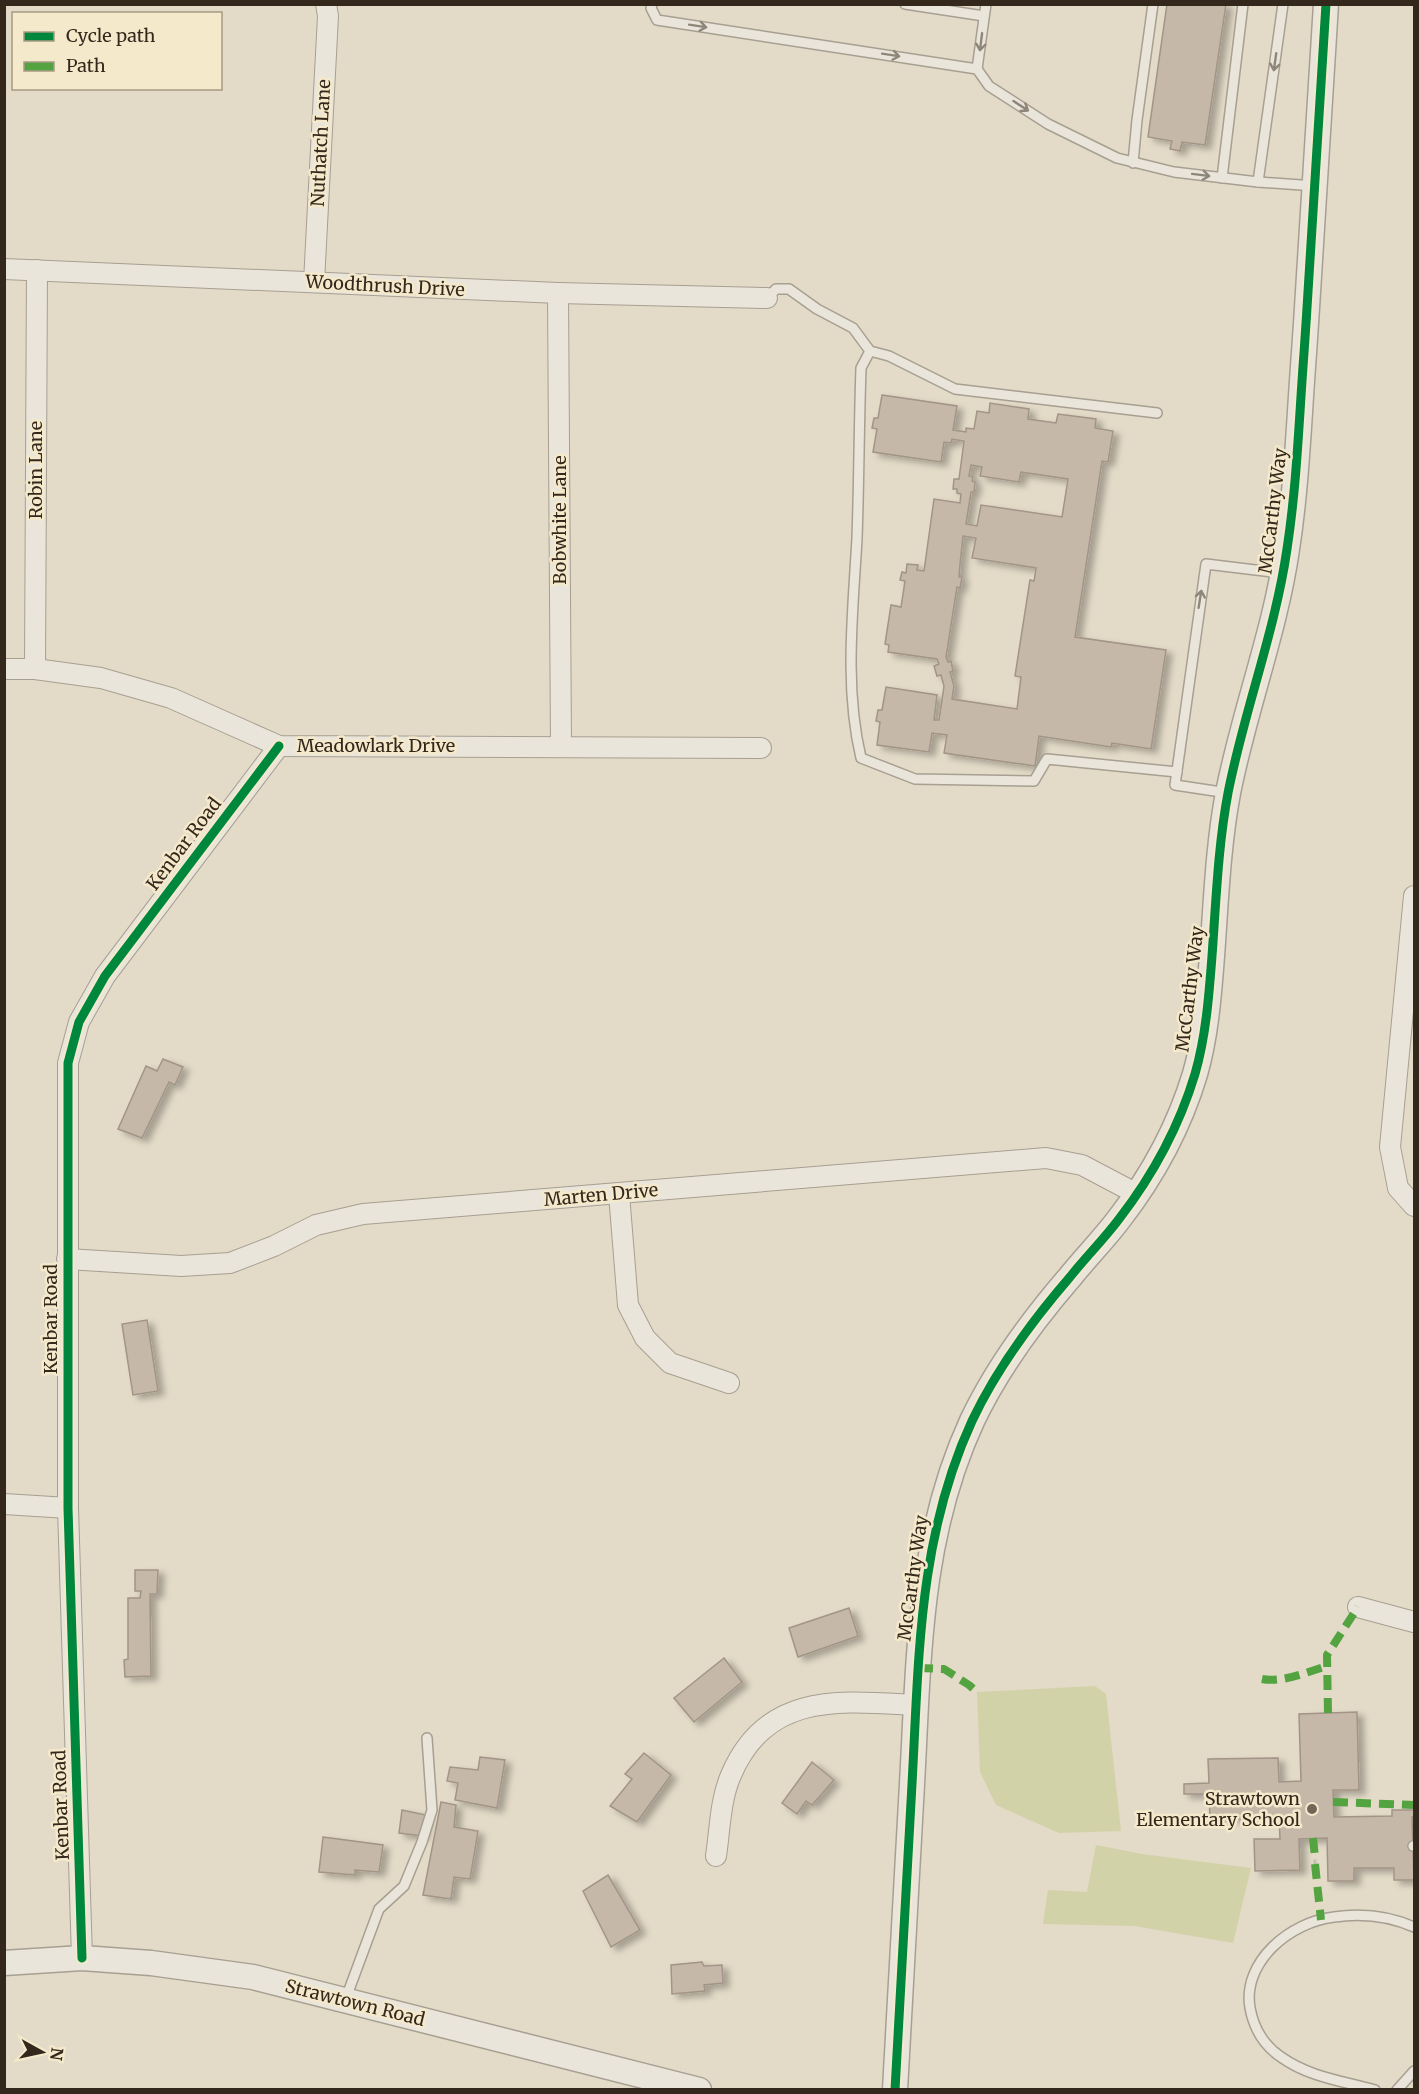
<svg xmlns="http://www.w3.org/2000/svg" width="1419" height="2094" font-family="Merriweather,serif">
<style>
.green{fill:#d2d2a9}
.building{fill:#c6b8a8;stroke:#a29587;stroke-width:1.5;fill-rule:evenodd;filter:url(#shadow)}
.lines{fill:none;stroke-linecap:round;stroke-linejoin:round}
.service-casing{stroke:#a79f91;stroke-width:12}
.minor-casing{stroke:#a79f91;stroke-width:22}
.tertiary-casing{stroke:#a79f91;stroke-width:27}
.path{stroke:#c3bcb1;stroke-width:3;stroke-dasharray:4.5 3;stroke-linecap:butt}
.service{stroke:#eae5da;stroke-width:9}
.minor{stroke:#eae5da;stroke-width:20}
.tertiary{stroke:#eae5da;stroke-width:24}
.quiet{stroke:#53a340;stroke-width:8;stroke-dasharray:15 8;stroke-linecap:butt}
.cycleway-casing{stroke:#f5e9cc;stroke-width:13}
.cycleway{stroke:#00873e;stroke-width:9}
.oneway{stroke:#8f867a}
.poi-dot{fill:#716657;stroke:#f5e9cc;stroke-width:2}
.labels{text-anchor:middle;stroke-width:5;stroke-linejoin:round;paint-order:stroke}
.street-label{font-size:18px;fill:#34271b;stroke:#f5e9cc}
.poi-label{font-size:18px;fill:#34271b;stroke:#f5e9cc;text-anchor:end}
</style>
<defs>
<filter id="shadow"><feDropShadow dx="6" dy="4" stdDeviation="3" flood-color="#0004"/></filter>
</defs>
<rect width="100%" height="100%" fill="#e3dac7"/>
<g class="green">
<path d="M1095,1686L1106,1694L1121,1831L1059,1833L996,1805L980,1772L977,1692Z"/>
<path d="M1096,1845L1142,1854L1251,1868L1233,1943L1134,1926L1043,1924L1048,1890L1087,1892Z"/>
</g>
<g class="building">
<path d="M1167,4H1226L1205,145L1182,142L1180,151L1170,149L1172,141L1148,137Z"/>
<path d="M882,395L957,406L953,430L966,432V428L974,429L977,411L989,413L990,403L1029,409L1028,419L1056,423L1058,414L1096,419L1095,428L1113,431L1108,462L1102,461L1075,637L1166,650L1151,749L1112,743L1111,747L1039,736L1035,766L944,753L947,735L932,733L929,752L877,745L880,722L876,721L878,710H882L886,687L937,695L934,720H939L944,686L941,675L937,676L934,666L939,664L937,659L888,652L889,645L885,644L891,605L901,607L905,581L900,580L902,572L906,573L907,564L918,565L917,570L924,571L934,499L960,503L961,494L957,493V489H953L954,479H959L964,441L952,439L951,443L944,442L941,462L873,452L877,429L872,428L874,418H878ZM971,465L982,467L980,476L1019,482L1021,472L1068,479L1062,517L981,505L977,526L966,524L971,492H974L975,482L972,481L973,477L969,476ZM963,536L976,538L972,558L1036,568L1034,581L1030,580L1015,676L1021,677L1017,709L952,699L954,686L950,672L953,671L951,661L948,662L946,657L957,587L960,588L962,577H959L960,564Z"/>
<path d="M163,1059L183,1067L175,1085L169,1082L142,1138L118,1129L146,1066L157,1071Z"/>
<path d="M147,1320L158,1391L133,1395L122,1324Z"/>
<path d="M135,1570H158L157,1594H150L151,1676L125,1677L124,1660L128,1659V1598H140L141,1591H135Z"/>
<path d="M849,1608L858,1636L798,1657L789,1628Z"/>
<path d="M724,1658L742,1682L694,1722L674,1698Z"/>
<path d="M1357,1712L1359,1790H1333L1334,1817L1392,1816V1810H1414V1817H1412L1414,1880H1394V1868H1354V1881H1328L1327,1838L1299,1839L1300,1870L1255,1871L1254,1839H1280L1279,1816L1210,1818L1209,1794H1184V1784L1209,1783L1208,1759L1278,1758L1279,1782L1301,1781L1299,1714Z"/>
<path d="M644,1753L671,1775L637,1822L610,1806L632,1779L625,1774Z"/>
<path d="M480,1757L505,1760L497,1808L455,1800L458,1783L447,1781L450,1767L478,1770Z"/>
<path d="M812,1762L834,1780L812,1805L806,1801L797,1814L782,1803Z"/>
<path d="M441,1802L456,1805L454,1827L478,1831L470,1879L454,1877L451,1899L423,1895Z"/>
<path d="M402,1810L426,1815L422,1836L399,1833Z"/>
<path d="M323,1837L383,1845L379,1872L355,1870V1875L319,1872Z"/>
<path d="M608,1875L640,1930L611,1947L583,1891Z"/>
<path d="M702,1962L704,1966L722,1965L723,1983L704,1985L705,1991L672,1994L671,1965Z"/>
</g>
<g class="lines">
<g class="service-casing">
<g id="service">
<path d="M652,4L651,8L657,20L977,69"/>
<path d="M905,4L984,16"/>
<path d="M986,4L977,69L989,86L1048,124L1117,158L1174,172L1258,182L1315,186"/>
<path d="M1133,163L1137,120L1153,4"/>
<path d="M1222,178L1243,4"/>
<path d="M1258,182L1283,4"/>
<path d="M767,298L776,289H789L817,309L853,328L870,351"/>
<path d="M1157,413L955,389L889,356L870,351L861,368C859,425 859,482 857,538C853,612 844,686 861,758L915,779L1034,781L1047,759L1177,772"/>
<path d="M1228,793L1175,785L1206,564L1281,573"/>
<path d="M1413,1846H1414"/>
<path d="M346,1998L379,1909L404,1886L422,1842L432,1810L427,1738"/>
<path d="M1375,2090C1342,2081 1309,2077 1281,2057C1263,2045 1254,2029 1250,2008C1242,1962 1290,1922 1334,1917C1361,1913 1389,1916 1414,1927"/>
<path d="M1397,2090L1414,2071"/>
</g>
</g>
<g class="minor-casing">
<g id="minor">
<path d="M4,269L558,293L767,298"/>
<path d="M314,282L328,16L326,4"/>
<path d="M558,293L561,747"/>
<path d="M4,669H35L101,678L171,698L279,746L761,748"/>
<path d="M35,669L37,270"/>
<path d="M1414,896L1390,1147L1398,1188L1414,1206"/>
<path d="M619,1194L628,1305L645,1338L670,1363L729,1383"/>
<path d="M67,1259L181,1266L230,1263L274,1246L316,1225L363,1214L1046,1158L1082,1165L1137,1194"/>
<path d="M4,1504L68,1508"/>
<path d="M1358,1607L1414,1622"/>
<path d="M716,1856C720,1830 720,1800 731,1775C767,1691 841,1701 916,1705"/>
<path d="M82,1958L68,1508V1063L79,1022L105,976L279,746"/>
</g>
</g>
<g class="tertiary-casing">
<g id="tertiary">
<path d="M4,1963L82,1958L151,1963L253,1977L699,2090"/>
<path d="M895,2090C900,1988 907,1886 912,1784C919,1658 918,1538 972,1421C997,1368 1032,1321 1070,1277C1086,1257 1104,1239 1119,1219C1153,1175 1179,1127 1195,1074C1206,1036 1209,995 1212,956C1216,902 1218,846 1228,793C1244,711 1275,632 1287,549C1297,484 1299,418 1304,353C1312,237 1318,121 1326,4"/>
</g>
</g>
<path class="path" d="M1315,1864V1857"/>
<use href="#service" class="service"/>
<use href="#minor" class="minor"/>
<use href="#tertiary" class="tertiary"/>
<g class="quiet">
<path d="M918,1668L944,1669L969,1685L977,1692"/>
<path d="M1262,1679C1282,1683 1307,1672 1327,1666"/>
<path d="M1328,1713L1327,1655L1358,1607"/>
<path d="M1333,1802L1414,1805"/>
<path d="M1313,1838L1315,1857"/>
<path d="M1315,1864L1321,1920"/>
</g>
<g class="cycleway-casing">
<g id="cycleway">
<path d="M82,1958L68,1508V1063L79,1022L105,976L279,746"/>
<path d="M895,2090C900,1988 907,1886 912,1784C919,1658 918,1538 972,1421C997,1368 1032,1321 1070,1277C1086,1257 1104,1239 1119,1219C1153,1175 1179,1127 1195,1074C1206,1036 1209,995 1212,956C1216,902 1218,846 1228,793C1244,711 1275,632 1287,549C1297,484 1299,418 1304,353C1312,237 1318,121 1326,4"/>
</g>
</g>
<use href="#cycleway" class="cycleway"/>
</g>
<defs><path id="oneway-shaft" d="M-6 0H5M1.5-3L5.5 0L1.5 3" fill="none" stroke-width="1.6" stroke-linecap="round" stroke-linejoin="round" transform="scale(1.5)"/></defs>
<g class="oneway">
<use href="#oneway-shaft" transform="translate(698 26) rotate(9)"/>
<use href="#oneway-shaft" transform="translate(981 42) rotate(97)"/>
<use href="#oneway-shaft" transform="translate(891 55) rotate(9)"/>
<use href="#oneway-shaft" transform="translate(1275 62) rotate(98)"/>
<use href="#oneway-shaft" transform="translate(1021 106) rotate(33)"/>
<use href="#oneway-shaft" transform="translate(1201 175) rotate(7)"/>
<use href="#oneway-shaft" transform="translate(1200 599) rotate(-81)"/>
</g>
<circle class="poi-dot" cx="1312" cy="1809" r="6"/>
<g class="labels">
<g class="street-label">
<text transform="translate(321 143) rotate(-87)" y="6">Nuthatch Lane</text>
<text transform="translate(385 286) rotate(3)" y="6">Woodthrush Drive</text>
<text transform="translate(36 470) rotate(-90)" y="6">Robin Lane</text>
<text transform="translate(1273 511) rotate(-83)" y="6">McCarthy Way</text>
<text transform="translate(560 520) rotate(-90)" y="6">Bobwhite Lane</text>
<text x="376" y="752">Meadowlark Drive</text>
<text transform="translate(184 844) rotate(-53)" y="6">Kenbar Road</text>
<text transform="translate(1190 989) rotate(-83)" y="6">McCarthy Way</text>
<text transform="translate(601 1195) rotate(-5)" y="6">Marten Drive</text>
<text transform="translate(51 1319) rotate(-90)" y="6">Kenbar Road</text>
<text transform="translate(913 1578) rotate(-82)" y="6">McCarthy Way</text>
<text transform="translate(61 1805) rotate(-92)" y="6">Kenbar Road</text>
<text transform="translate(355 2003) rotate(14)" y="6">Strawtown Road</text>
</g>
<g class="poi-label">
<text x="1300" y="1805">Strawtown<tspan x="1300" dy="21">Elementary School</tspan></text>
</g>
</g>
<rect width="1419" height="2094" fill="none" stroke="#34271b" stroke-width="12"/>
<rect x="12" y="12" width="210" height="78" fill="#f5e9cc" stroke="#a89b85" stroke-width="1.5"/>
<rect x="24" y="32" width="30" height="9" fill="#00873e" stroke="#a89b85" stroke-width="1.5"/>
<text x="66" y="42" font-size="18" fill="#34271b">Cycle path</text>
<rect x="24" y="62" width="30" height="9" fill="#53a340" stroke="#a89b85" stroke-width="1.5"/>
<text x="66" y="72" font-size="18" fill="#34271b">Path</text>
<g transform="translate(42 2052) rotate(98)" stroke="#f5e9cc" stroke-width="4.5" paint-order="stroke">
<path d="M0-4.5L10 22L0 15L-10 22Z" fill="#34271b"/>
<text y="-9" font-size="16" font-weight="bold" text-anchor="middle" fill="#34271b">N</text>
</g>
</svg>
